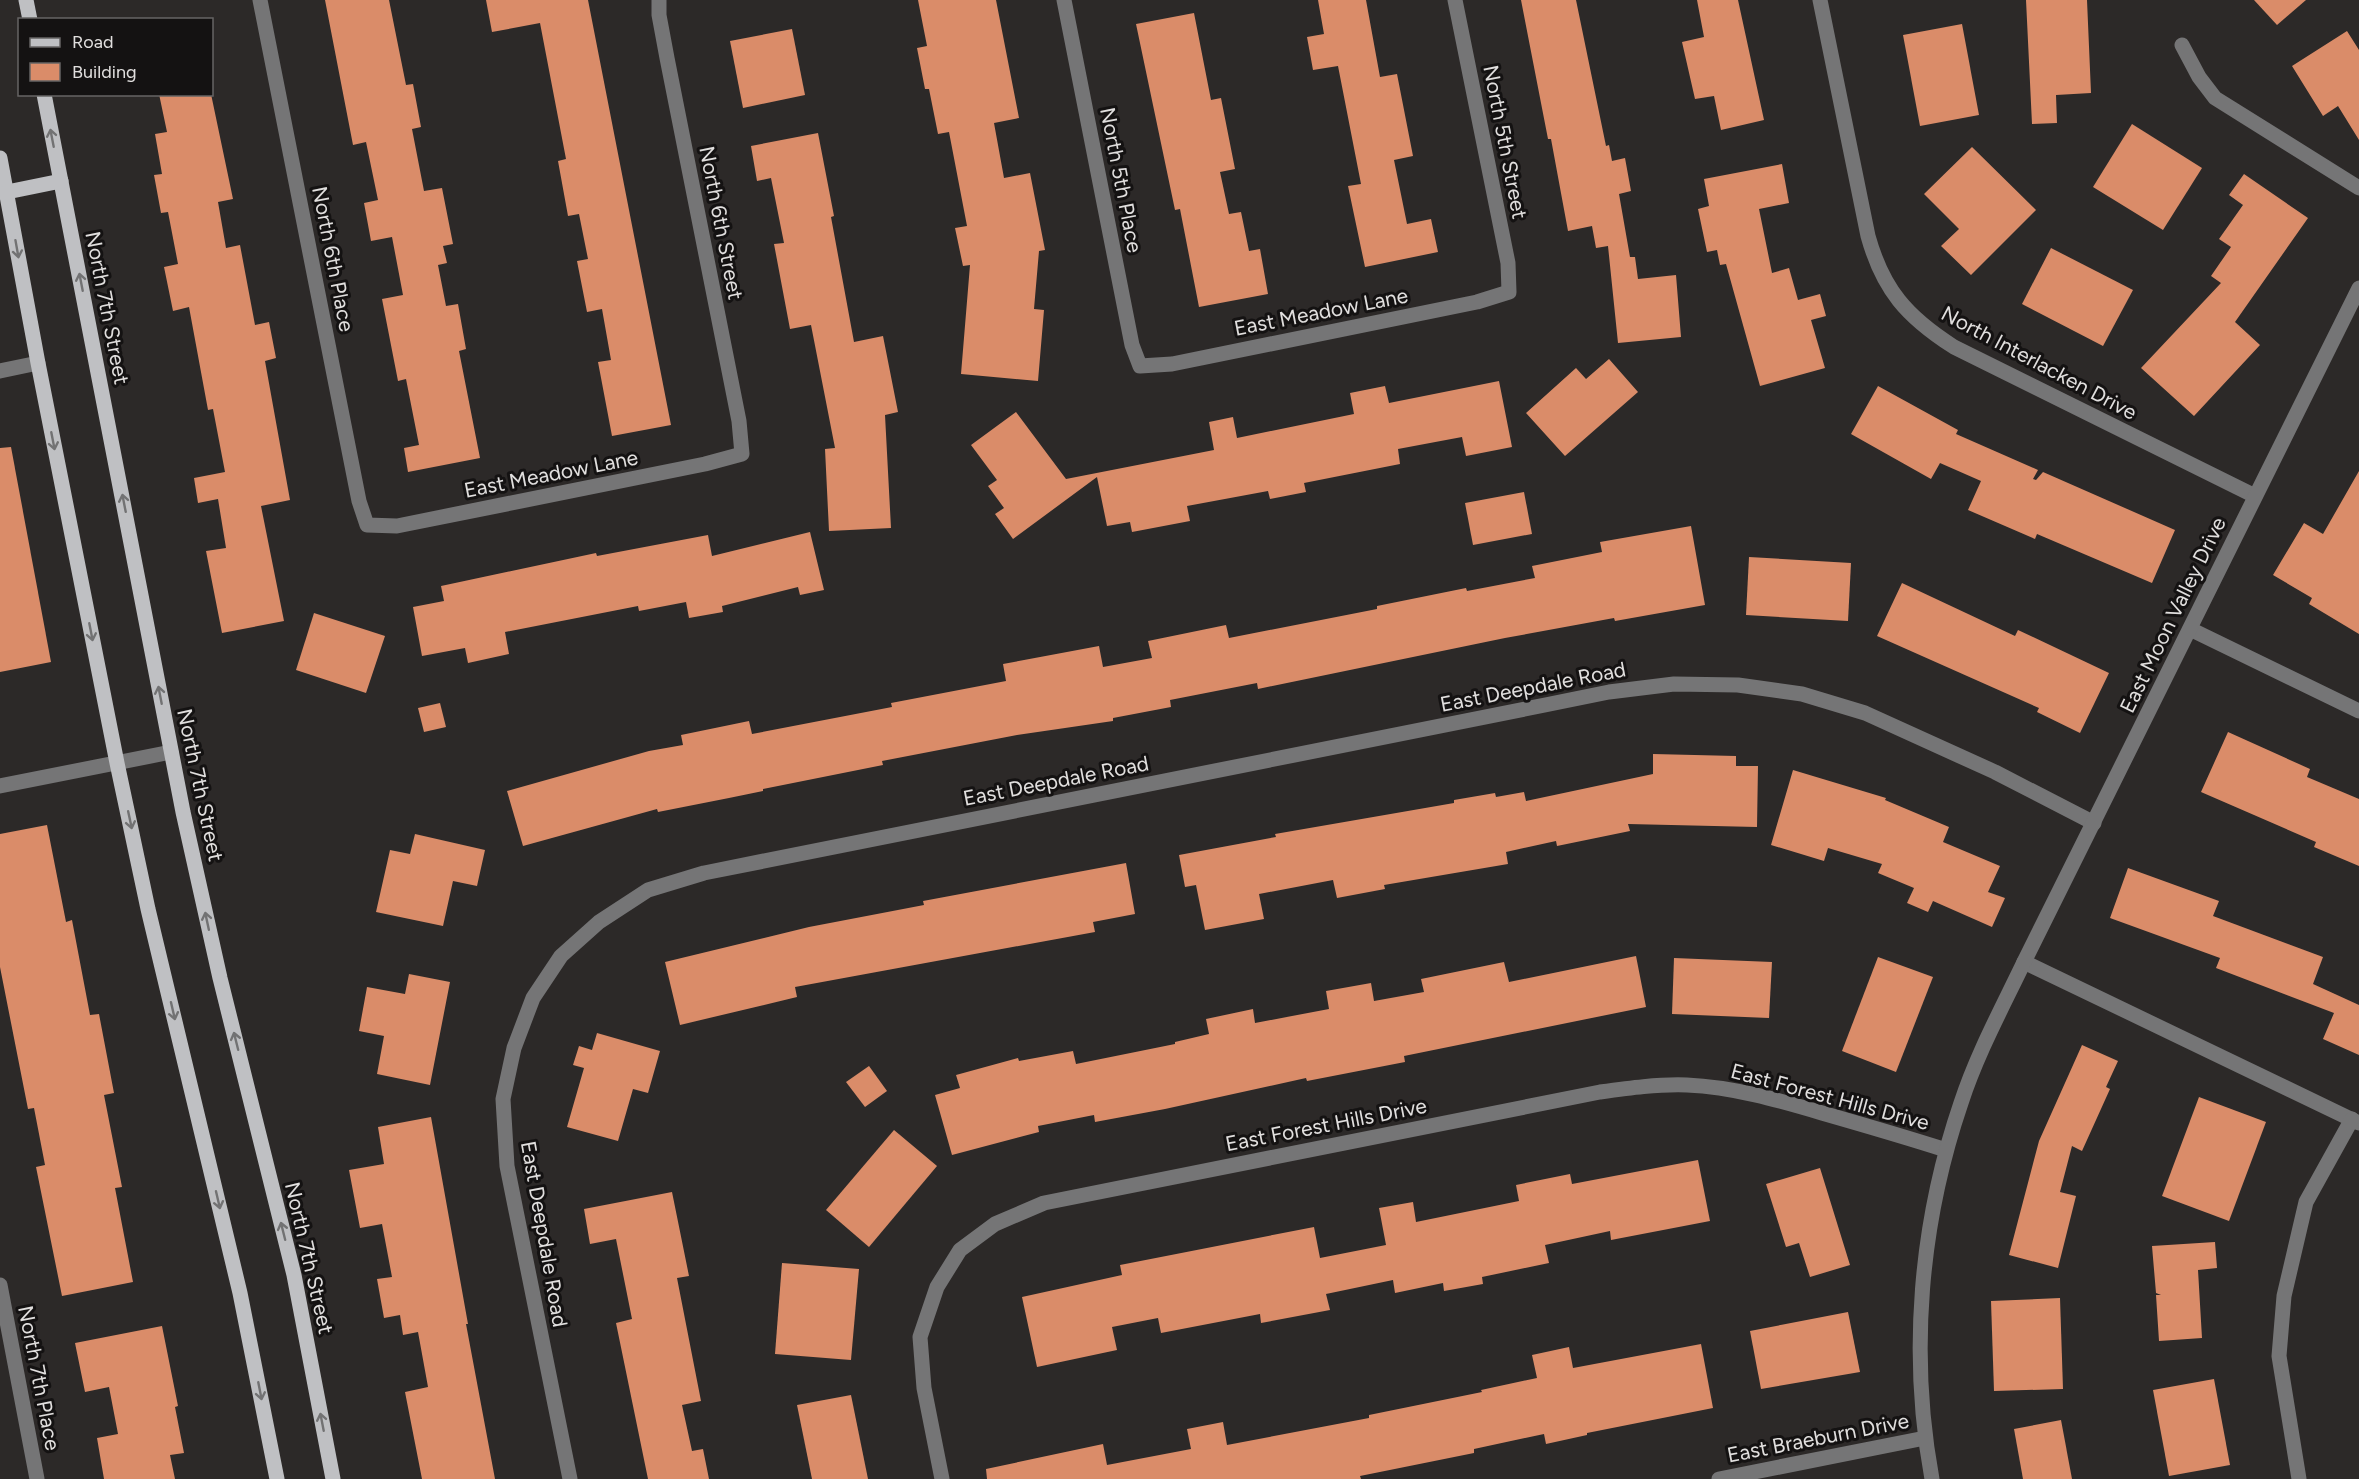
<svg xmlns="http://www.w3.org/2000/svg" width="2359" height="1479" font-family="Figtree,sans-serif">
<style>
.building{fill:#da8c69}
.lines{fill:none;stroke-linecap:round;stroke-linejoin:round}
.minor{stroke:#757576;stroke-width:15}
.major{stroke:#bfc0c3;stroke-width:15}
.oneway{stroke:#727273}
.labels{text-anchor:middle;stroke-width:6;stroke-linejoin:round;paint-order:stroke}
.street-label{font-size:21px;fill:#e1dfde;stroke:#141212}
</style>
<rect width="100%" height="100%" fill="#2c2928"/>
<g class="building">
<path d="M325,0H389L406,85L413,84L421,127L412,129L424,191L442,188L453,244L443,246L447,263L438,265L446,306L458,304L466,349L459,351L480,458L408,472L404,448L419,445L406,379L398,381L382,299L403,295L392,237L371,241L364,203L378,200L366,142L353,145Z"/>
<path d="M486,0H588L671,425L612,436L598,362L611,360L602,309L587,312L577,261L588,259L579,214L568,216L558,161L566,159L540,23L492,32Z"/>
<path d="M918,0H996L1019,118L994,123L1004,178L1030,173L1045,250L1039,251L1034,309L1044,310L1038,381L961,374L970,265L963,266L955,228L967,226L949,132L938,134L929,89H925L917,48L927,46Z"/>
<path d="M1318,0H1366L1380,77L1397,74L1413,156L1394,160L1407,224L1431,219L1438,252L1365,267L1348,186L1361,184L1338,66L1313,70L1307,37L1324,34Z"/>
<path d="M1521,0H1576L1606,146L1609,145L1612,161L1625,158L1631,191L1619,194L1630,257H1635L1638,279L1676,275L1681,337L1618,343L1608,246L1596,248L1592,226L1568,231L1551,139H1548Z"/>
<path d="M1697,0H1738L1764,120L1721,130L1714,96L1695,99L1682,42L1704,37Z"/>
<path d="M2026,0H2087L2091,93L2056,95L2057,123L2032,124Z"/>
<path d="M2254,0H2306L2277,25Z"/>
<path d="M1194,13L1211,100L1221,98L1235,169L1220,172L1229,214L1241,212L1249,251L1260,249L1268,294L1199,307L1180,209L1175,210L1136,24Z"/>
<path d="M1962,24L1979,115L1920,126L1903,35Z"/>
<path d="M792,29L805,95L743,108L730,41Z"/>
<path d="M2347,31L2359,50V140L2338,106L2323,116L2292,66Z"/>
<path d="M159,94H211L233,199L218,202L226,248L240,245L255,325L269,322L276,358L265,361L290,500L261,506L284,621L222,633L206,551L226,548L218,499L198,503L194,478L225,472L213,409L208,410L189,307L173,311L164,267L178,264L168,212L161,213L154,175L162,174L155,134L167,132Z"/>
<path d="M2132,124L2202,168L2163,230L2093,187Z"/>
<path d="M818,133L834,216L831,217L854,342L883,336L898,412L885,415L891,528L829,531L825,449L835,448L811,325L790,329L774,244L784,243L771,178L757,181L751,146Z"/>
<path d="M1972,147L2036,210L1971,275L1941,246L1959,229L1924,194Z"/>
<path d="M1782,164L1789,203L1759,209L1772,273L1789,268L1798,300L1820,294L1826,316L1811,320L1825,368L1760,386L1726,264L1720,265L1717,250L1707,252L1698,209L1709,206L1704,179Z"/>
<path d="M2244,174L2308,218L2235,322L2260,345L2194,416L2141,368L2221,283L2211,276L2231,247L2219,239L2243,205L2229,195Z"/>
<path d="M2051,248L2133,290L2103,346L2022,304Z"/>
<path d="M1609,359L1638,392L1565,456L1526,413L1576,368L1586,379Z"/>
<path d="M1499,381L1512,447L1466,456L1462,437L1398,449L1400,464L1304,483L1306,492L1270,499L1268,491L1187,506L1190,521L1132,532L1130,522L1107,526L1097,477L1013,539L995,514L1004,508L988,486L997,480L971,445L1016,412L1066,479L1214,450L1209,422L1233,417L1237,438L1354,414L1350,393L1385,386L1389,403Z"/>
<path d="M1878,386L1958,430L1956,434L2038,470L2033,479L2036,480L2043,472L2175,530L2152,583L2037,534L2035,539L1968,510L1981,481L1940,463L1931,479L1851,434Z"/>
<path d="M11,447L51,662L0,672V448Z"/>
<path d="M2359,471V634L2309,604L2312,598L2273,575L2304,523L2323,534Z"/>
<path d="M1524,492L1532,534L1473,545L1465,503Z"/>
<path d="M1691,526L1705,605L1615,621L1614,618L1505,638L1258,689L1257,683L1170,700L1171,707L1113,718V721L1017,735L882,761L883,765L763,789V791L729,798L658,812L657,809L523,846L507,791L649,751L683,745L681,735L749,721L752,734L892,707L891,703L1006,681L1003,664L1099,646L1103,667L1152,658L1148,641L1226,625L1229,638L1377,609V606L1466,588L1467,591L1535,578L1532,566L1602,552L1600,542Z"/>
<path d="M810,532L824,590L800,595L798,587L722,606L723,612L689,618L686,602L639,611L638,606L505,632L509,654L468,663L465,648L422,656L413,607L444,601L441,586L596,553L597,556L708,535L712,556Z"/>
<path d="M1749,557L1851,563L1848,621L1746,615Z"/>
<path d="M1902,583L2015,636L2018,630L2109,673L2080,733L2037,712L2039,708L1877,636Z"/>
<path d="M314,613L385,636L366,693L296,670Z"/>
<path d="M440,703L446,727L424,732L418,708Z"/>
<path d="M2228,732L2310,769L2307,777L2359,799V866L2314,847L2316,842L2201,792Z"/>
<path d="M1653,754L1736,756V766H1758L1757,827L1628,824L1630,831L1557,846L1556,841L1506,852L1508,864L1384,885L1385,889L1337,898L1333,880L1259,894L1264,919L1205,930L1196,885L1185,887L1179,855L1276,837L1275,834L1454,803V800L1495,793L1496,797L1524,792L1526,801L1653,774Z"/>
<path d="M1793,770L1886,798L1885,800L1949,827L1943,842L2000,866L1988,892L2005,898L1992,927L1933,901L1928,912L1907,903L1914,888L1878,873L1882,864L1828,848L1824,861L1771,845Z"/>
<path d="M47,825L66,922L72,920L90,1015L99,1014L114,1093L104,1095L122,1187L115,1188L133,1282L62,1296L36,1167L45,1165L34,1108L28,1109L0,967V834Z"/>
<path d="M415,834L485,850L477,886L453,881L443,926L376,912L390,850L410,854Z"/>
<path d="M1126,863L1135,914L1093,922L1095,932L795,987L797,997L680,1025L665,962L809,927L924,905L923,901Z"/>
<path d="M2128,868L2219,901L2213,916L2323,957L2313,984L2359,1005V1055L2323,1039L2334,1013L2216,968L2220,958L2110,918Z"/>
<path d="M1636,956L1646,1007L1404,1056L1405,1062L1307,1081L1306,1078L1165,1109L1095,1122L1094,1115L1038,1126L1039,1132L952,1155L935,1095L960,1088L956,1075L1018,1058L1019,1061L1073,1051L1076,1064L1175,1044V1042L1209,1034L1206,1019L1253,1009L1255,1023L1329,1009L1326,991L1371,983L1374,1001L1424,992L1421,979L1504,962L1509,982Z"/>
<path d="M1878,957L1933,977L1896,1072L1842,1051Z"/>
<path d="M1674,958L1772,962L1769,1018L1672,1014Z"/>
<path d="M409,974L450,982L430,1085L377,1074L384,1036L359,1031L367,987L405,994Z"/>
<path d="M597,1033L660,1051L648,1093L633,1089L618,1141L567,1127L584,1068L573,1065L579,1046L592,1050Z"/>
<path d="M2082,1045L2118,1061L2106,1087L2110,1089L2082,1151L2072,1146L2060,1192L2076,1196L2058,1268L2009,1255L2039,1141Z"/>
<path d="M869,1066L887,1091L865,1107L846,1082Z"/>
<path d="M2199,1097L2266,1122L2229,1221L2162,1196Z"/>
<path d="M431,1117L468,1324H466L495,1479H422L405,1392L428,1387L418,1332L403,1335L400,1315L384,1318L377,1279L392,1277L382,1224L360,1228L349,1170L384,1164L378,1127Z"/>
<path d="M894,1130L937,1166L869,1247L826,1210Z"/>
<path d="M1698,1160L1710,1221L1611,1240L1610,1231L1545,1245L1549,1263L1482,1277L1483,1284L1444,1291L1443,1283L1395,1293L1393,1280L1326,1294L1330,1310L1261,1323L1260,1314L1161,1333L1158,1318L1112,1327L1117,1350L1037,1367L1022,1297L1122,1275L1120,1265L1314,1227L1320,1258L1386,1245L1379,1208L1413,1202L1416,1222L1519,1201L1516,1185L1570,1174L1572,1184Z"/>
<path d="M1820,1168L1850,1265L1810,1277L1799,1243L1786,1247L1766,1184Z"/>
<path d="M672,1192L689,1276L677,1278L701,1401L682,1405L692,1451L703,1449L709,1479H648L616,1323L632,1319L616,1239L590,1244L584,1209Z"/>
<path d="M2215,1242L2217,1268L2198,1270L2202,1338L2159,1341L2156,1295H2161L2156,1293L2152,1246Z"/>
<path d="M782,1263L859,1269L851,1360L775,1354Z"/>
<path d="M2060,1298L2063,1389L1994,1391L1991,1301Z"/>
<path d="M1848,1312L1860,1372L1761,1389L1750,1331Z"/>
<path d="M162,1326L178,1406L175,1407L184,1453L170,1455L175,1479H104L97,1438L118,1434L109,1387L85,1392L75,1343Z"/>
<path d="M1701,1344L1713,1408L1587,1433V1435L1546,1444L1544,1434L1474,1449V1453L1360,1476L1361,1479H987L986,1469L1103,1444L1107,1465L1191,1449L1187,1429L1223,1422L1227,1445L1369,1418V1415L1482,1392L1481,1390L1537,1378L1532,1355L1569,1347L1573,1368Z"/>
<path d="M2214,1379L2230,1465L2169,1476L2153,1390Z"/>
<path d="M851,1395L868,1479H812L797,1405Z"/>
<path d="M2061,1420L2072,1479H2023L2014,1429Z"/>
</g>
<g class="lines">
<g class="minor">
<path d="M260,0L359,501L367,525L397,526L705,464L742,454L739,421L667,58L659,15V0"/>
<path d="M1064,0L1132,345L1140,366L1172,364L1477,302L1509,292L1508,263L1455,0"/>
<path d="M1820,0L1868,236C1883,290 1907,317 1954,347L2255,496"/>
<path d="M2182,45L2199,77L2215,98L2359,188"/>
<path d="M0,371L38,363"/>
<path d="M2190,629L2359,711"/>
<path d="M0,786L171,752"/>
<path d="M2024,962L2359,1123"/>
<path d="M0,1285L37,1479"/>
<path d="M570,1479L507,1166L503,1099L514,1048L533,998L561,956L599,922L648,890L704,873L1545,705L1609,692L1674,684L1738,685L1802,694L1865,713L1995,772L2094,823"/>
<path d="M942,1479L924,1388L920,1337L937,1287L960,1250L995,1224L1044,1203L1600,1092C1629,1088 1658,1084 1687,1085C1733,1087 1778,1100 1822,1113C1864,1125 1905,1137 1946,1150"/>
<path d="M1719,1479L1925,1438"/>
<path d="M1932,1479C1909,1354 1920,1223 1961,1103C1977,1054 2002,1008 2024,962L2359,288"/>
<path d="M2299,1479L2279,1356L2284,1296L2306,1202L2352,1119"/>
</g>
<g class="major">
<path d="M26,0L30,20"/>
<path d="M44,94L183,812L220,978L294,1275L333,1479"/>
<path d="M0,158L38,363L117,763L148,909L240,1293L277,1479"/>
<path d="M7,192L61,181"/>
</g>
</g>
<defs><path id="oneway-shaft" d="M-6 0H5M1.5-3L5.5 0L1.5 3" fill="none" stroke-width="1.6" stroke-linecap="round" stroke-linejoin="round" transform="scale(1.5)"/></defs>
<g class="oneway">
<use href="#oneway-shaft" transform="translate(52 138) rotate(-101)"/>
<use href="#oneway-shaft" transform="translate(17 249) rotate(80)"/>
<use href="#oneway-shaft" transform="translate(81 282) rotate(-101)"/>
<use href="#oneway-shaft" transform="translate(53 441) rotate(79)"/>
<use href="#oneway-shaft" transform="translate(124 503) rotate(-101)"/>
<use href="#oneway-shaft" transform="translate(91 632) rotate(79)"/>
<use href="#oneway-shaft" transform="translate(160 695) rotate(-101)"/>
<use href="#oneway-shaft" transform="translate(130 820) rotate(78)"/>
<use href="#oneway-shaft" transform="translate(207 921) rotate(-102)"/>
<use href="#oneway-shaft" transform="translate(173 1011) rotate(77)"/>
<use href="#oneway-shaft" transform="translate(236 1041) rotate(-104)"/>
<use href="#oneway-shaft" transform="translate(218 1200) rotate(77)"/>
<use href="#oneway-shaft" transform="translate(283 1231) rotate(-104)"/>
<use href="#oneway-shaft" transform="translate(260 1391) rotate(79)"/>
<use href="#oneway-shaft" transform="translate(322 1422) rotate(-101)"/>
</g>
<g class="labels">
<g class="street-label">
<text transform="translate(1505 142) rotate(79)" y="7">North 5th Street</text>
<text transform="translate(1121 180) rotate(79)" y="7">North 5th Place</text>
<text transform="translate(721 223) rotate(79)" y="7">North 6th Street</text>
<text transform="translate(333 259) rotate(79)" y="7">North 6th Place</text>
<text transform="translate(107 308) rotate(79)" y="7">North 7th Street</text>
<text transform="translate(1321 312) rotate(-11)" y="7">East Meadow Lane</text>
<text transform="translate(2039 363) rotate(28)" y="7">North Interlacken Drive</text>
<text transform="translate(551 474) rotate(-11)" y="7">East Meadow Lane</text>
<text transform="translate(2173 615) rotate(-64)" y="7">East Moon Valley Drive</text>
<text transform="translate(1533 687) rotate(-11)" y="7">East Deepdale Road</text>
<text transform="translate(1056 781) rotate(-11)" y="7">East Deepdale Road</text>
<text transform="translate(200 785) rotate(78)" y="7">North 7th Street</text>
<text transform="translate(1830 1097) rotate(15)" y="7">East Forest Hills Drive</text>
<text transform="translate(1326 1125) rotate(-11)" y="7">East Forest Hills Drive</text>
<text transform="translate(544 1234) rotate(80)" y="7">East Deepdale Road</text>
<text transform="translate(309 1258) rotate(77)" y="7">North 7th Street</text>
<text transform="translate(39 1378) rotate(79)" y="7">North 7th Place</text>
<text transform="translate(1818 1438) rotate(-11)" y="7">East Braeburn Drive</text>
</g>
</g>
<rect x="18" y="18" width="195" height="78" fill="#141212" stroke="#666464" stroke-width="1.5"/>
<rect x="30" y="38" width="30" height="9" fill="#bfc0c3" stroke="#666464" stroke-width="1.5"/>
<text x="72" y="48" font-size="18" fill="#e1dfde">Road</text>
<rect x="30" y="63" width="30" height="18" fill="#da8c69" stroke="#666464" stroke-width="1.5"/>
<text x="72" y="78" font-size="18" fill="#e1dfde">Building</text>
</svg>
